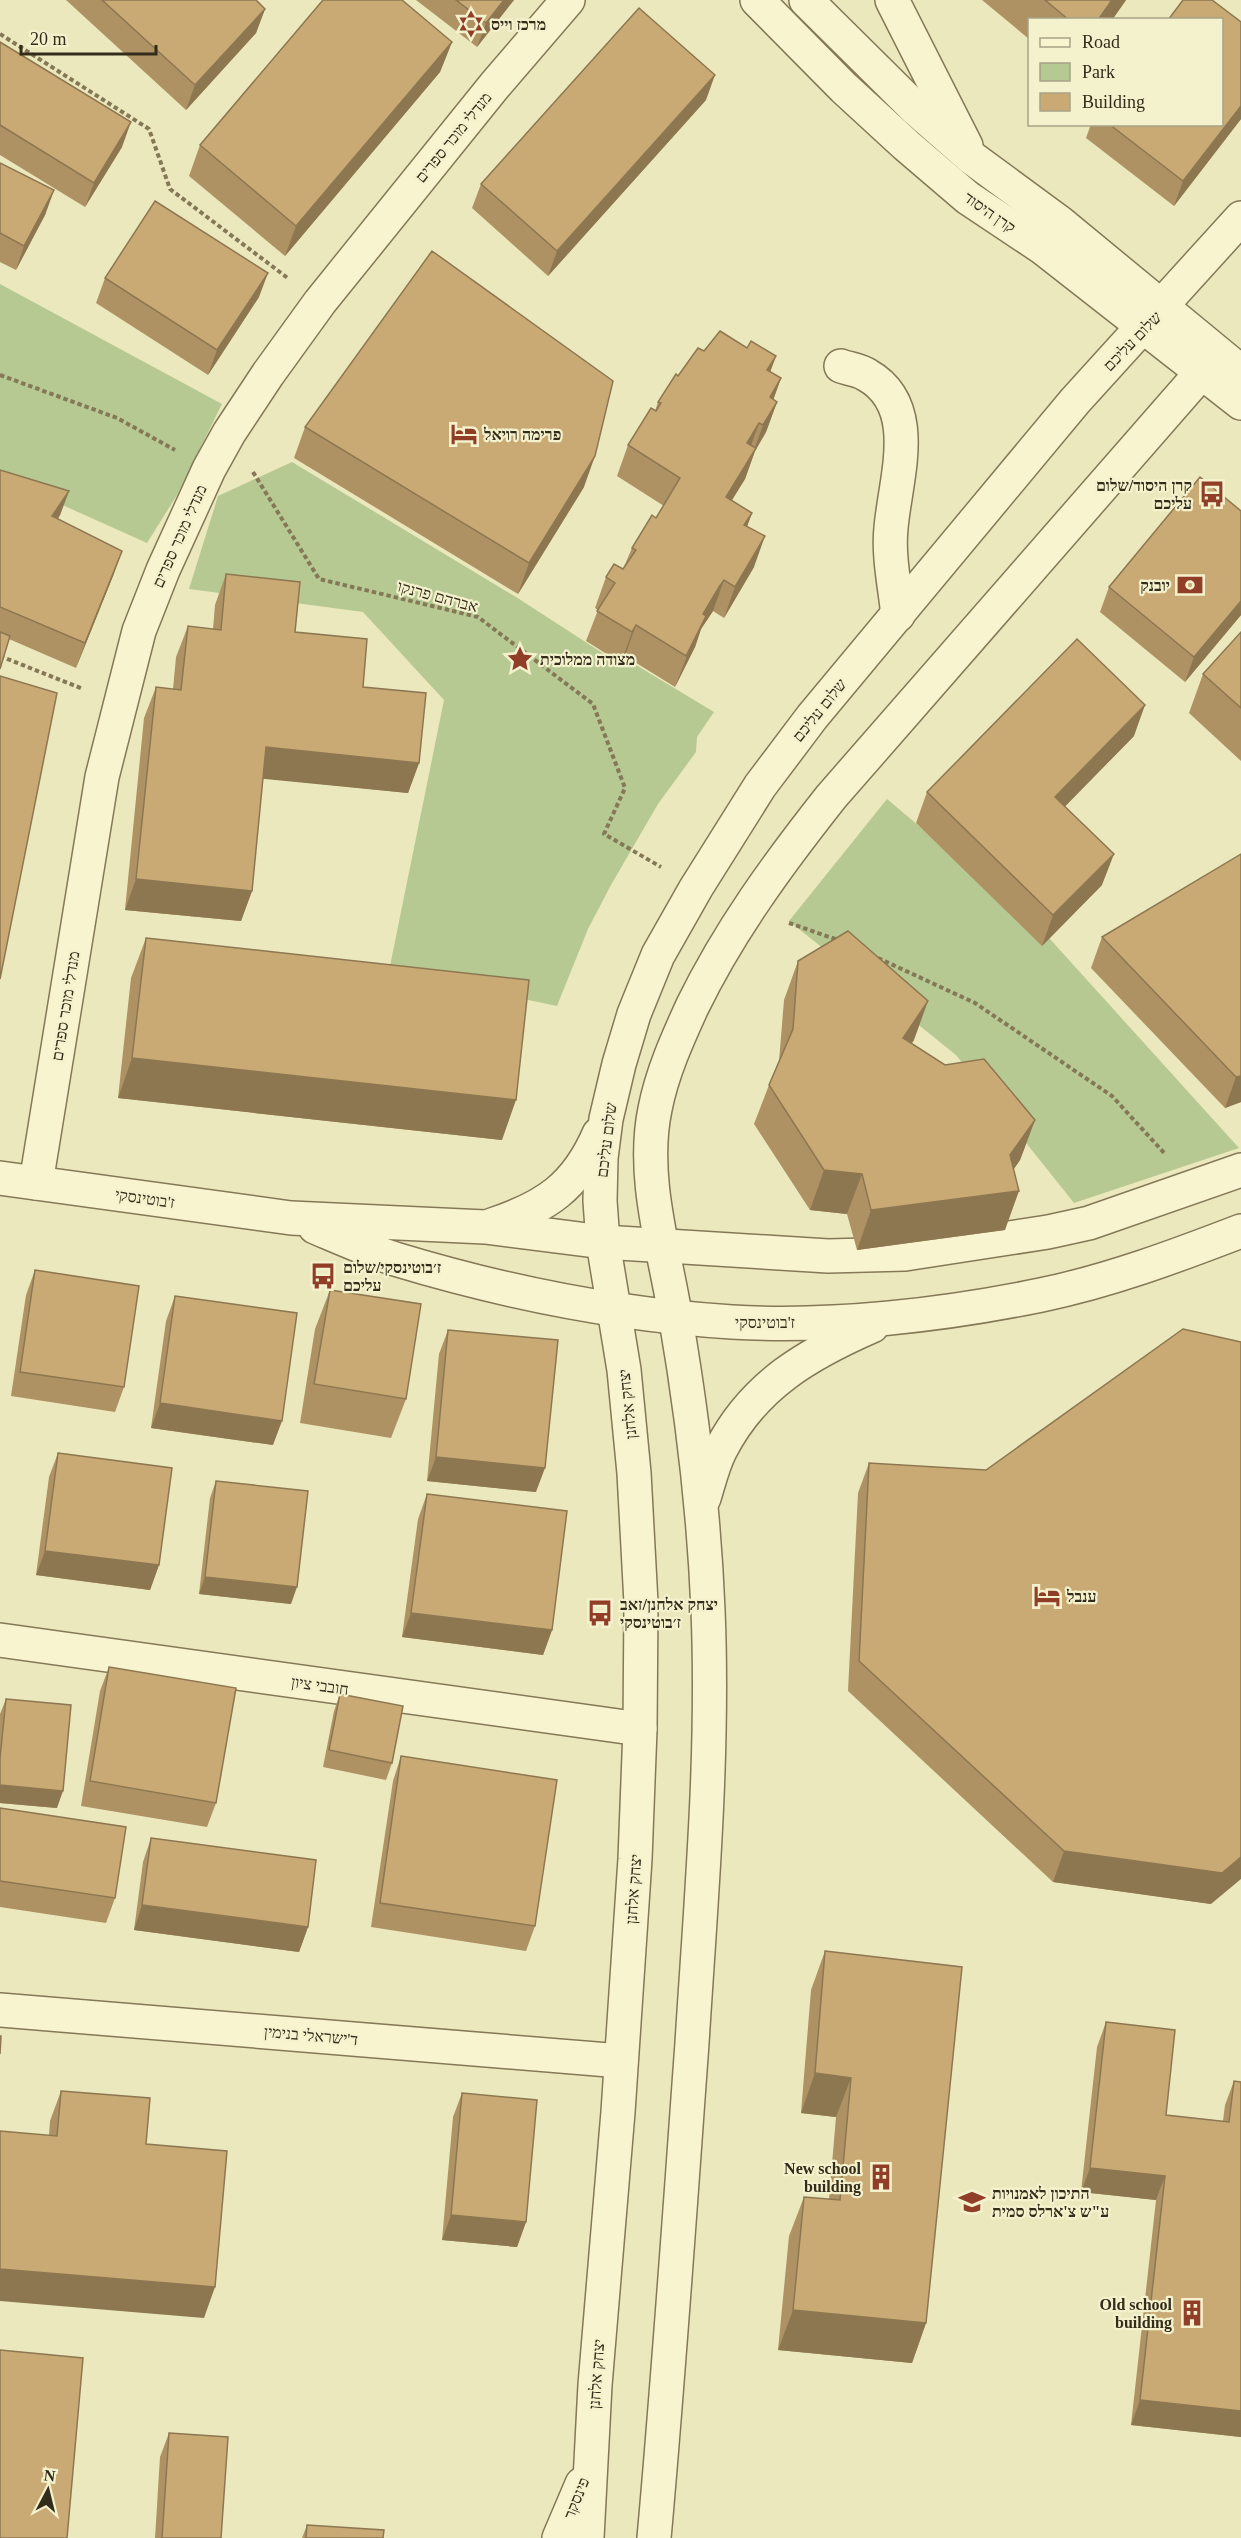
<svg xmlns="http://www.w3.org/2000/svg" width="1241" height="2538" font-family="'Times New Roman',Heebo,serif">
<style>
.green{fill:#b7c992}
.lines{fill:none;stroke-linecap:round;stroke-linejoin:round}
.minor-casing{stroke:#847857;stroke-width:36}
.path{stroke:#847857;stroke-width:4;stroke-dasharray:4.5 3;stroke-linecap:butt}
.minor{stroke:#f8f4d0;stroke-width:33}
.wall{fill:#ae9264}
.shaded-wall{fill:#8d7751}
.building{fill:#caaa74;stroke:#8d7751;stroke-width:1.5}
.labels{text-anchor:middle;stroke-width:4.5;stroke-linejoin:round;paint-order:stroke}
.poi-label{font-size:16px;font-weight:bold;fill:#332c1b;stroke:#f4f1cd;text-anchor:start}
.street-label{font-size:16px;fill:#332c1b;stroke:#f4f1cd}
</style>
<rect width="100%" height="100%" fill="#ece8bd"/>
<g class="green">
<path d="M0,284L222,404L177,495L147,543L0,477Z"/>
<path d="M292,462L516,597L621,665L626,659L714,712L697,737L696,752L658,804L611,885L588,929L557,1006L389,971L444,700L363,612L189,589L218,496Z"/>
<path d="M887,799L1040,928L1239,1148L1074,1203L956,1055L789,921Z"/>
</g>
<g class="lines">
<g class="minor-casing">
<g id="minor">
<path d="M757,0L844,88L906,145L968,198L1043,248L1241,403"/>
<path d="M806,0L915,108L972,158L1059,222L1241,372"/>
<path d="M892,0L966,146"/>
<path d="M841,366C849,369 860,370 867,375C922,406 895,479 891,528C888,556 895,587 898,615"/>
<path d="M0,1178L291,1218L485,1227L603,1242L828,1256L905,1254L1048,1232L1089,1223L1241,1170"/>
<path d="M36,1183L102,777L139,631L163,570L209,469L229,433L268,374L320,302L495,85L568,0"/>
<path d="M492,1225C546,1207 576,1187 599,1134"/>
<path d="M315,1227C341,1238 368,1250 395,1259C504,1292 618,1315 732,1322C831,1328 944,1315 1041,1295C1109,1281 1176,1256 1241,1231"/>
<path d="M704,1498C709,1482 713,1464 721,1449C754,1385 808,1354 872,1326"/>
<path d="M0,1640L640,1729"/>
<path d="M0,2010L621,2061"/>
<path d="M559,2538L582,2484"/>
<path d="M587,2538L595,2385L618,2112L635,1859L640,1729L641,1603L634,1473L624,1370L603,1242L600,1201L601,1158L606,1119L619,1064L634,1014L658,955L696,888L760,786L812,717L1075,401L1241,218"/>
<path d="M654,2538C669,2373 680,2208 692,2043C701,1899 714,1754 708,1610C704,1511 692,1412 675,1314C664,1248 641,1176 655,1109C662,1073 677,1040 692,1007C729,931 778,864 831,797L1202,372"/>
</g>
</g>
<g class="path">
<path d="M0,34L149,129L170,189L289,279"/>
<path d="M0,375L117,418L175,450"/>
<path d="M253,472L319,579L478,617L593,704L625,788L604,834L661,867"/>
<path d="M0,656L83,689"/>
<path d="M789,923L838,940"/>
<path d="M878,958L975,1003L1112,1096L1166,1155"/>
</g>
<use href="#minor" class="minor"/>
</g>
<g class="wall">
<path d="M66,0H256L265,9L256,33L186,110Z"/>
<path d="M416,0H514L477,47Z"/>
<path d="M982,0H1126L1112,20H1029V39Z"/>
<path d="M1183,0H1212L1241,22V119L1174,206L1086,138L1091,124H1221V20H1168Z"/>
<path d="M0,42L122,147L85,207L0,155Z"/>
<path d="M452,42L440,72L285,256L189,176L200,145Z"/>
<path d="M706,100L548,276L472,208L481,184Z"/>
<path d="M0,163L54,190L45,215L16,270L0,262Z"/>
<path d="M105,278L259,297L208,375L96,303Z"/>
<path d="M747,348L776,356L770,372L781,378L773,400L777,402L766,432L755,451L745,479L731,501L752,513L747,526L754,567L724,618L713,611L701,629L695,647L675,687L625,656L621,663L586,641L598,610L595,608L606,577L623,569L632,548L656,518L664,506L617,476L628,445L655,411L658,402L678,376L704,351Z"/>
<path d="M305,427L584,487L518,594L294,458Z"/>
<path d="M0,470L69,491L60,515L58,519L122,551L113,576L76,668L9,639L0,669Z"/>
<path d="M226,574L295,632L363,687L419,763L408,793L263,778L252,891L241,921L125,910L144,718L156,687L173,689L176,657L188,626L213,629L215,605Z"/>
<path d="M1109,587L1241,615L1185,682L1100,612Z"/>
<path d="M1241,632V761L1189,713L1203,674Z"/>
<path d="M1134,736L1065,806L1102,885L1042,946L916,823L927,792Z"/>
<path d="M1241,854V1102L1225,1108L1091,968L1102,937Z"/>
<path d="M146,938L502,1140L118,1098L131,978Z"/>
<path d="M798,961L914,1040L911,1044L1035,1120L1020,1160L1014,1169L1005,1230L857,1250L847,1214L810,1210L754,1124L769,1085L779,1061L784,1000Z"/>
<path d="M35,1270L124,1387L115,1412L11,1396L26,1295Z"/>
<path d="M330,1290L406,1399L391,1438L300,1423L315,1329Z"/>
<path d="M175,1296L273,1445L151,1428L166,1321Z"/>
<path d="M448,1330L536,1492L427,1481L439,1354Z"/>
<path d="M58,1453L159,1565L150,1590L36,1575L49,1477Z"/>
<path d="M869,1463L1211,1904L1053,1882L848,1691L858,1493Z"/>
<path d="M216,1481L291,1604L199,1594L210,1498Z"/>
<path d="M427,1494L552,1630L543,1655L402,1637L418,1519Z"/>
<path d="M109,1667L216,1803L207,1827L81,1806L100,1691Z"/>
<path d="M340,1694L392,1763L386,1780L323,1767L334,1711Z"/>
<path d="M6,1699L57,1808L0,1803V1714Z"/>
<path d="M401,1756L535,1926L526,1951L371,1927L393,1781Z"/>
<path d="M0,1808L115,1898L106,1923L0,1907Z"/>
<path d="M151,1838L308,1927L299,1952L134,1930L143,1862Z"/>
<path d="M825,1951L926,2323L912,2363L778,2350L789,2236L804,2197L829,2199L836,2117L801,2113L811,1990Z"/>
<path d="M1106,2022L1166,2115L1223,2121L1225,2105L1234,2081L1241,2437L1131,2425L1156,2200L1081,2192L1097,2047Z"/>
<path d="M61,2091L146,2144L204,2318L49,2135L50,2121Z"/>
<path d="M462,2093L526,2222L517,2247L442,2240L453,2117Z"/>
<path d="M169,2433L221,2538H155L160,2457Z"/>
<path d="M307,2525L383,2538H302Z"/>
</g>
<g class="shaded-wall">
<path d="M504,0H514L477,47L486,23Z"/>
<path d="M1112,0H1126L1112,20H1098Z"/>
<path d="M265,9L256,33L186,110L195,85Z"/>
<path d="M452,42L440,72L285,256L296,226Z"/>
<path d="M715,75L706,100L548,276L557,251Z"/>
<path d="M1241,106V119L1174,206L1183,181Z"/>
<path d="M131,122L122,147L85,207L94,183Z"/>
<path d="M54,190L45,215L16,270L24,246Z"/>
<path d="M268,273L259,297L208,375L217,350Z"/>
<path d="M776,356L765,386L767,370Z"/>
<path d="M781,378L770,409V397Z"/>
<path d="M777,402L766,432L755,451L745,479L715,528L726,497L753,453L763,425Z"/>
<path d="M759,423L748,454L747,443Z"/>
<path d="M595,456L584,487L518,594L529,563Z"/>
<path d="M69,491L60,515L43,540L52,516Z"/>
<path d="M752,513L741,543L744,525Z"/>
<path d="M765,536L754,567L724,618L735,587Z"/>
<path d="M122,551L113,576L76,668L85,643Z"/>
<path d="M724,580L713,611L701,629L695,647L675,687L703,614Z"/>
<path d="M1241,601V615L1185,682L1194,657Z"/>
<path d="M636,625L625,656L621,663L632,632Z"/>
<path d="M1145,705L1134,736L1044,828L1055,797Z"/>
<path d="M266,747L419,763L408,793L255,778Z"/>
<path d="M1114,854L1102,885L1042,946L1053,915Z"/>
<path d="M136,879L252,891L241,921L125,910Z"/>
<path d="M928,1001L914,1040L888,1078L903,1038Z"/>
<path d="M132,1058L516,1100L502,1140L118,1098Z"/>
<path d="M1241,1076V1102L1225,1108L1236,1077Z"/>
<path d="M1035,1120L1020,1160L996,1194L1019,1191L1005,1230L857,1250L871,1210L1010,1155Z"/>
<path d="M824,1170L862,1174L847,1214L810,1210Z"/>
<path d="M160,1403L282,1421L273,1445L151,1428Z"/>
<path d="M436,1457L545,1468L536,1492L427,1481Z"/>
<path d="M45,1551L159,1565L150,1590L36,1575Z"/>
<path d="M205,1577L297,1587L291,1604L199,1594Z"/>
<path d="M411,1613L552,1630L543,1655L402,1637Z"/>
<path d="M0,1785L63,1791L57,1808L0,1803Z"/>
<path d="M1064,1851L1241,1857V1879L1211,1904L1053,1882Z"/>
<path d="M142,1905L308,1927L299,1952L134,1930Z"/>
<path d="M815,2073L851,2078L836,2117L801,2113Z"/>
<path d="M1090,2168L1165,2176L1156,2200L1081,2192Z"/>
<path d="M451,2215L526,2222L517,2247L442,2240Z"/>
<path d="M0,2269L215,2287L204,2318L0,2301Z"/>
<path d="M793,2310L926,2323L912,2363L778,2350Z"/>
<path d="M1140,2400L1241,2411V2437L1131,2425Z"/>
</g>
<g class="building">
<path d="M102,0H256L265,9L195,85Z"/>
<path d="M323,0H402L452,42L296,226L200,145Z"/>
<path d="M456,0H504L486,23Z"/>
<path d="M1045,0H1112L1098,20H1069Z"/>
<path d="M1183,0H1212L1241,22V106L1183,181L1109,124H1221V20H1168Z"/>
<path d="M639,8L715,75L557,251L481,184Z"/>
<path d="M0,42L131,122L94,183L0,125Z"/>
<path d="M0,163L54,190L24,246L0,233Z"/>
<path d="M155,201L268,273L217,350L105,278Z"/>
<path d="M432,251L613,381L595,456L529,563L305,427Z"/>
<path d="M720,331L747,348L751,341L776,356L767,370L781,378L770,397L777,402L763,425L759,423L747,443L756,448L726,497L752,513L744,525L765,536L735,587L724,580L719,587L703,614L706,616L686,656L636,625L632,632L597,611L615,583L606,577L614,564L623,569L636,550L632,548L652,515L656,518L680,478L628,445L651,408L656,411L661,403L658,402L676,374L678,376L698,348L704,351Z"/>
<path d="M0,470L69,491L52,516L122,551L85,643L0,607Z"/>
<path d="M1200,477L1241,511V601L1194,657L1109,587Z"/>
<path d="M226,574L300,582L295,632L367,639L363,687L426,693L419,763L266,747L252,891L136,879L156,687L181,690L188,626L221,630Z"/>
<path d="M0,632L10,636L0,669Z"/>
<path d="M1241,632V708L1203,674Z"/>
<path d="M1077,639L1145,705L1055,797L1114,854L1053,915L927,792Z"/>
<path d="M0,676L57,693L0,979Z"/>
<path d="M1241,854V1076L1236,1077L1102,937Z"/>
<path d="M848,931L928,1001L903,1038L945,1065L984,1059L1035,1120L1010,1155L1019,1191L871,1210L862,1174L824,1170L769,1085L793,1029L798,961Z"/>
<path d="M146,938L529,980L516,1100L132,1058Z"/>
<path d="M35,1270L139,1286L124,1387L20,1372Z"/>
<path d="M330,1290L421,1304L406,1399L314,1384Z"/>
<path d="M175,1296L297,1313L282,1421L160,1403Z"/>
<path d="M1183,1329L1241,1342V1857L1222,1873L1064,1851L859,1661L869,1463L986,1470Z"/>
<path d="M448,1330L558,1340L545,1468L436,1457Z"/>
<path d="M58,1453L172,1468L159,1565L45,1551Z"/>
<path d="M216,1481L308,1491L297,1587L205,1577Z"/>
<path d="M427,1494L567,1511L552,1630L411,1613Z"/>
<path d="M109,1667L236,1688L216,1803L90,1781Z"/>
<path d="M340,1694L403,1706L392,1763L329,1750Z"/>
<path d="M6,1699L71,1705L63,1791L0,1785V1758Z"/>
<path d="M401,1756L557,1780L535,1926L380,1903Z"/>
<path d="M0,1808L126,1827L115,1898L0,1881Z"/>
<path d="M151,1838L316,1860L308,1927L142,1905Z"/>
<path d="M825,1951L962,1967L926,2323L793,2310L804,2197L840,2200L851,2078L815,2073Z"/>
<path d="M1106,2022L1175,2030L1166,2115L1229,2122L1234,2081L1241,2082V2411L1140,2400L1165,2176L1090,2168Z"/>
<path d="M0,2036H1L0,2054Z"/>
<path d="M61,2091L150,2098L146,2144L227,2151L215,2287L0,2269V2131L57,2136Z"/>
<path d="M462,2093L537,2100L526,2222L451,2215Z"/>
<path d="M0,2350L83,2358L67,2538H0Z"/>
<path d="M169,2433L228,2437L221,2538H162Z"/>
<path d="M307,2525L384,2530L383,2538H306Z"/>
</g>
<defs>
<g id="synagogue-bare" transform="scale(2.07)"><path d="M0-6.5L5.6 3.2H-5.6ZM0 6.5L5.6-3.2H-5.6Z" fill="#913e29" stroke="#f4f1cd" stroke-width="2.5" paint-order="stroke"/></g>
<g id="hotel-bare" transform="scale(2.07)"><path d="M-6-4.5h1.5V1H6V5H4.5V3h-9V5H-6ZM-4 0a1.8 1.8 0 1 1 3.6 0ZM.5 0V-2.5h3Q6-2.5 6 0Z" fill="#913e29" stroke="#f4f1cd" stroke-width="2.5" paint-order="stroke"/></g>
<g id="bus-bare" transform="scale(2.07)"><path d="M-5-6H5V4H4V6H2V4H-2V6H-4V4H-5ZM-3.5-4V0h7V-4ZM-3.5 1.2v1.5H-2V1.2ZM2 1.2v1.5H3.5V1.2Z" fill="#913e29" stroke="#f4f1cd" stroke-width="2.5" paint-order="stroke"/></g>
<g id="bank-bare" transform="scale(2.07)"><path d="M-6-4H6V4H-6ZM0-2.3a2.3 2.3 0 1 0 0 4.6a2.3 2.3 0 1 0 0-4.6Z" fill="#913e29" stroke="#f4f1cd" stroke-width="2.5" paint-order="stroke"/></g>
<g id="sight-bare" transform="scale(2.07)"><path d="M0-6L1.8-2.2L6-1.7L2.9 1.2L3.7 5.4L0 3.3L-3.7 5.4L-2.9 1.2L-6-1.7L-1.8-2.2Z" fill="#913e29" stroke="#f4f1cd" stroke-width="2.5" paint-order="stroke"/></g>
<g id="building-bare" transform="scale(2.07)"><path d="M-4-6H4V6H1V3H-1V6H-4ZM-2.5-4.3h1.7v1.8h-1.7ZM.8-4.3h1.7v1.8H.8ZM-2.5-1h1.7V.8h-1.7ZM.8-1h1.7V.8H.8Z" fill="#913e29" stroke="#f4f1cd" stroke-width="2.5" paint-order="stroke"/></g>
<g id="school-bare" transform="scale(2.07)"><path d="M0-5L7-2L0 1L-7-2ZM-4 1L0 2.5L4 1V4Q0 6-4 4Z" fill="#913e29" stroke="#f4f1cd" stroke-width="2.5" paint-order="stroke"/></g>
</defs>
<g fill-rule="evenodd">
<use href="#synagogue-bare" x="471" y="24"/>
<use href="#hotel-bare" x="464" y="434"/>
<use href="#bus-bare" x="1212" y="494"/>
<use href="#bank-bare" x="1190" y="585"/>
<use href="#sight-bare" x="520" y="659"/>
<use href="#bus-bare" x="323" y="1276"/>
<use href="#hotel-bare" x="1047" y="1596"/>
<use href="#bus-bare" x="600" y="1613"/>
<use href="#building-bare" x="881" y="2177"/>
<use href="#school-bare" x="972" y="2202"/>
<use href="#building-bare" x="1192" y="2313"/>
</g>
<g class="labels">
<g class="poi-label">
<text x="491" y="30">מרכז וייס</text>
<text x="484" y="440">פרימה רויאל</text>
<text x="1192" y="491" text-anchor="end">קרן היסוד/שלום<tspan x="1192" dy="18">עליכם</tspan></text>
<text x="1170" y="591" text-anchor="end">יובנק</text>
<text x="540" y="665">מצודה ממלוכית</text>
<text x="343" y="1273">ז׳בוטינסקי/שלום<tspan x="343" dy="18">עליכם</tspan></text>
<text x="1067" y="1602">ענבל</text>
<text x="620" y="1610">יצחק אלחנן/זאב<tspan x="620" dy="18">ז׳בוטינסקי</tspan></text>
<text x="861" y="2174" text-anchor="end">New school<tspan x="861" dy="18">building</tspan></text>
<text x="992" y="2199">התיכון לאמנויות<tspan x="992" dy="18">ע"ש צ'ארלס סמית</tspan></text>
<text x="1172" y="2310" text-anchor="end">Old school<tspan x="1172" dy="18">building</tspan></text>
</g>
<g class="street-label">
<text transform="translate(453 137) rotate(-51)" y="6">מנדלי מוכר ספרים</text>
<text transform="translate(990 212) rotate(35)" y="6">קרן היסוד</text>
<text transform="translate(1132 341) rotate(-46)" y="6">שלום עליכם</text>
<text transform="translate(179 536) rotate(-66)" y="6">מנדלי מוכר ספרים</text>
<text transform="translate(438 596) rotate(15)" y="6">אברהם פרנקו</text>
<text transform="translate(819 710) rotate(-51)" y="6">שלום עליכם</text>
<text transform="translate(65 1006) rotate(-81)" y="6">מנדלי מוכר ספרים</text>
<text transform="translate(606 1140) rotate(-83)" y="6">שלום עליכם</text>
<text transform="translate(145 1198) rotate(8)" y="6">ז'בוטינסקי</text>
<text x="765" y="1328">ז'בוטינסקי</text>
<text transform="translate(627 1404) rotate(-96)" y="6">יצחק אלחנן</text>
<text transform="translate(320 1685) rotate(8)" y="6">חובבי ציון</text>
<text transform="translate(633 1889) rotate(-86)" y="6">יצחק אלחנן</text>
<text transform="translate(311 2035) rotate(5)" y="6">ד'ישראלי בנימין</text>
<text transform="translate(596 2374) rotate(-86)" y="6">יצחק אלחנן</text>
<text transform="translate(576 2498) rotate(-68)" y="6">פינסקר</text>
</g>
</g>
<rect x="1028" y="18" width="195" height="108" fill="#f4f1cd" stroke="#a7a286" stroke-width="1.5"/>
<rect x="1040" y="38" width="30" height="9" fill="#f8f4d0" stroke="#a7a286" stroke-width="1.5"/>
<text x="1082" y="48" font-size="18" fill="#332c1b">Road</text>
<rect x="1040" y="63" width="30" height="18" fill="#b7c992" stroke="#a7a286" stroke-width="1.5"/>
<text x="1082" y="78" font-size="18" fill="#332c1b">Park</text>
<rect x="1040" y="93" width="30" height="18" fill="#caaa74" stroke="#a7a286" stroke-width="1.5"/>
<text x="1082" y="108" font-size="18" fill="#332c1b">Building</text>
<g transform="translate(48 2490) rotate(7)" stroke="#f4f1cd" stroke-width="4.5" paint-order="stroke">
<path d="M0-4.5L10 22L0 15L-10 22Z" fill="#332c1b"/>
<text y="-9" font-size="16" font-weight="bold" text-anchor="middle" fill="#332c1b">N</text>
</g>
<path d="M21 45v9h135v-9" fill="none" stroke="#332c1b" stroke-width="3"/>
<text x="30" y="45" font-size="18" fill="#332c1b" stroke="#f4f1cd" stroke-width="4.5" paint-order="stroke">20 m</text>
</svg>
